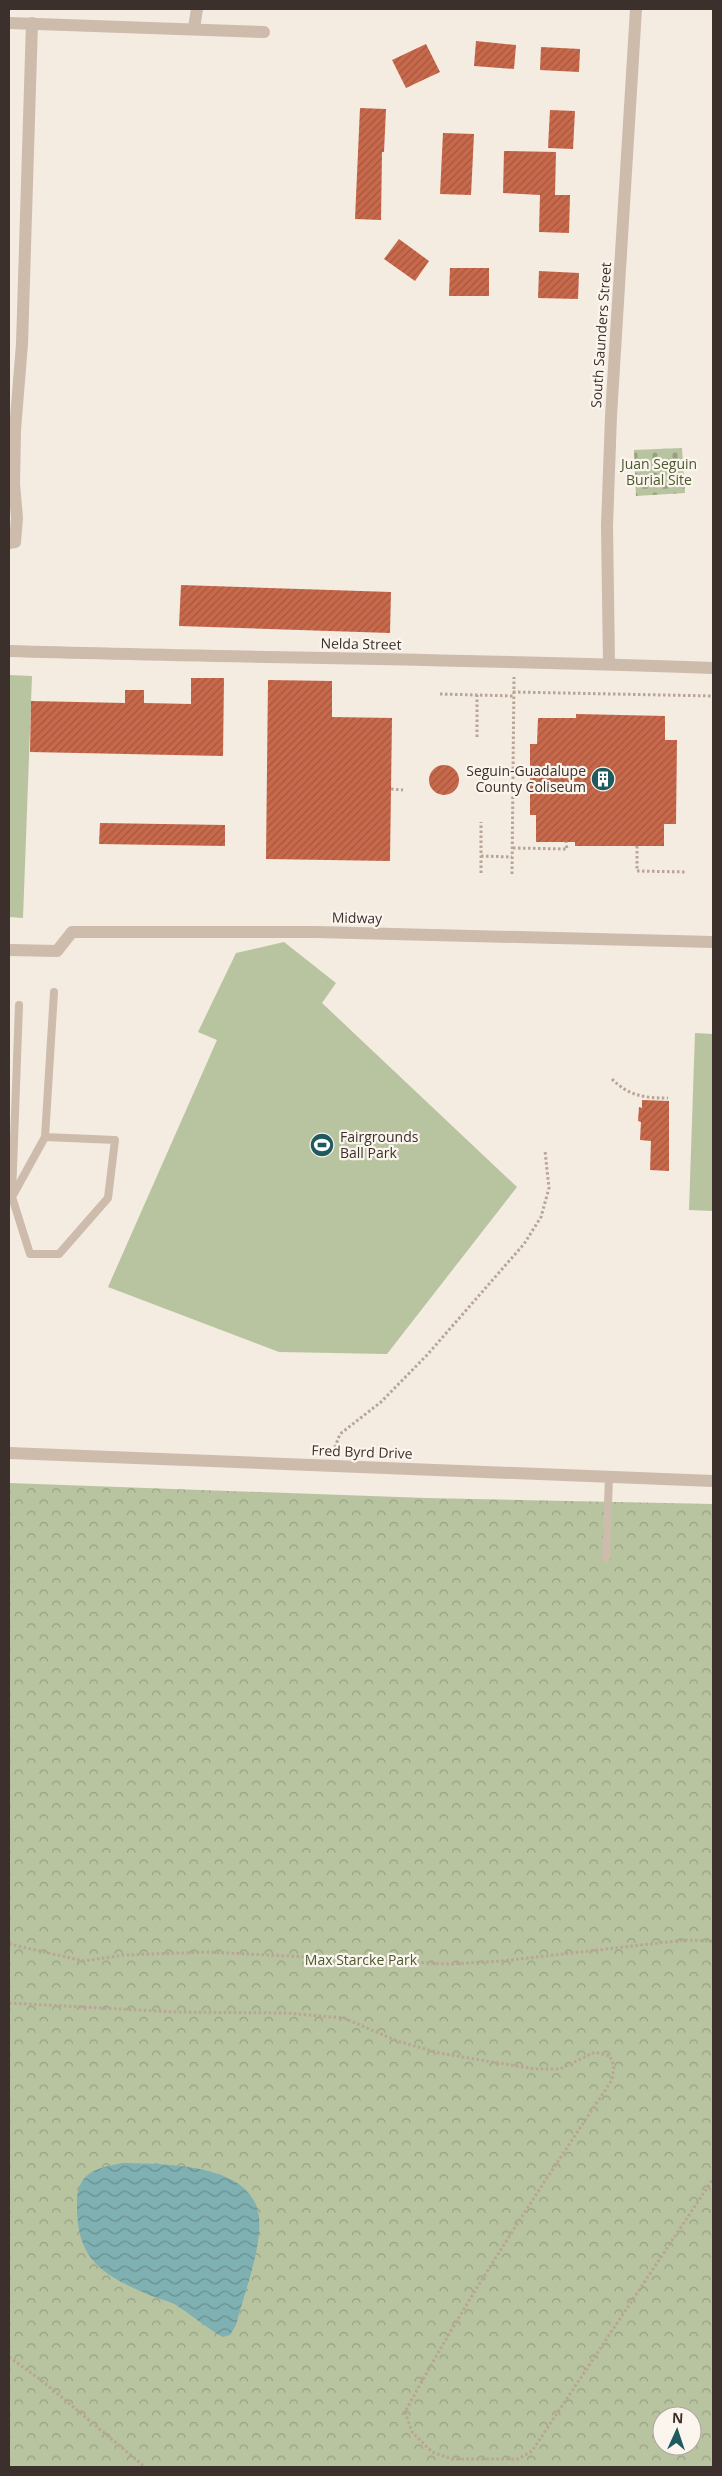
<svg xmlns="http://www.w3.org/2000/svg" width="722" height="2476" font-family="'Open Sans',sans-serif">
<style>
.cemetery{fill:url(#cemetery-stones)}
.park{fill:url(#park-crowns);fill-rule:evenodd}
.pitch{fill:#b8c4a0}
.water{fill:url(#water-waves)}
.building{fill:url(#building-hatch)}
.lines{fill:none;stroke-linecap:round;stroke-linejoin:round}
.path{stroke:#b9a596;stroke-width:3;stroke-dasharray:2.5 2.5;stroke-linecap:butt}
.lane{stroke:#cdbbac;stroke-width:8}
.street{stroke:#cdbbac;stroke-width:12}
.labels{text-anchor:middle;stroke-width:4.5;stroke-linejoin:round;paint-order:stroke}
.street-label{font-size:14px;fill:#3b302b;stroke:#fbf5ee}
.park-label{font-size:14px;fill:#4a5a2e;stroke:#fbf5ee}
.poi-label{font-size:14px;fill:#3b302b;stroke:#fbf5ee;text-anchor:end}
</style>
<defs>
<pattern id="cemetery-stones" width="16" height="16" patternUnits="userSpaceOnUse" patternTransform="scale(1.25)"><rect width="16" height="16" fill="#b8c4a0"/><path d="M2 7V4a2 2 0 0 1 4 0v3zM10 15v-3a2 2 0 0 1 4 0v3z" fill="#97a083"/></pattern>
<pattern id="park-crowns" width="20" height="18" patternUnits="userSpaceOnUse" patternTransform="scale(1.25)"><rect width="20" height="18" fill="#b8c4a0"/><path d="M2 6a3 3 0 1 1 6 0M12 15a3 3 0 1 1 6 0" fill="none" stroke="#97a083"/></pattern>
<pattern id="water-waves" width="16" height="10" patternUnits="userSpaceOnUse" patternTransform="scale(1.25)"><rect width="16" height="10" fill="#7fb0b2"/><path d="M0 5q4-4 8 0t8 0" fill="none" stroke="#699091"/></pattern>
<pattern id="building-hatch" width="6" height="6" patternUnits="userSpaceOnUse" patternTransform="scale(1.25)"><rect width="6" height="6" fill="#c8694b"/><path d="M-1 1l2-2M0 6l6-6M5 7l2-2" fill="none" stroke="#a4573f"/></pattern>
</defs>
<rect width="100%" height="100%" fill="#f4ebe1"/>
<path class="cemetery" d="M682,448L685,493L636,496L634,450Z"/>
<path class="park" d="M9,1483L426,1498L713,1504V2467H9ZM662,2416H692V2446H662Z"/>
<g class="pitch">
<path d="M9,675L32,676L23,918L9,917Z"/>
<path d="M284,942L336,983L322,1003L517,1187L387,1354L279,1352L108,1287L217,1040L198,1032L236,953Z"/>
<path d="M695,1033L713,1034V1211L689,1210Z"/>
</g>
<path class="water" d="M122,2163C162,2164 253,2162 259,2217C262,2249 244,2293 236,2325L230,2335L223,2337C206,2328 192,2315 176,2305C167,2300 156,2298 147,2294C100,2274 76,2258 77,2203C77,2172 97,2168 122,2163Z"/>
<g class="building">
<path d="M476,41L516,45L514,69L474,66Z"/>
<path d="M426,44L440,72L406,88L392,60Z"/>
<path d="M541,47L580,49L579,72L540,70Z"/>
<path d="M360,108L386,109L384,152H382L381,220L355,219Z"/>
<path d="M550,110L575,111L573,149L548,148Z"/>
<path d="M443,133L474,134L471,195L440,194Z"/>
<path d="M504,151L556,152L555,195H570L569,233L539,232L540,195L503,193Z"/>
<path d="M399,239L429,261L415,281L384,259Z"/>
<path d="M450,268H489V296H449Z"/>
<path d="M539,271L579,273L578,299L538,298Z"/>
<path d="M181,585L391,592L390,633L179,626Z"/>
<path d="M191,678H224L223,756L30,752L31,701L125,703V690H144V703L191,704Z"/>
<path d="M268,680L332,681V717L392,718L390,861L266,859Z"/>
<path d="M576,714L665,716V740H677L676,824H664V846H575V842H536V815H530V744H537L538,718H576Z"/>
<circle cx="444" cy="780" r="15"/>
<path d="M100,823L225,825V846L99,844Z"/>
<path d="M642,1100L669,1101V1171L650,1170L651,1141L640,1140L641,1122L638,1121L639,1107L642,1108Z"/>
</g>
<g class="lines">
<g class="path">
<path d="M513,692L713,696"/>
<path d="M440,694L514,696"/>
<path d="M477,737V695"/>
<path d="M391,789L403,790"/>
<path d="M637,846V871L686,872"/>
<path d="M513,848L567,849L566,842"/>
<path d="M481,856L512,857"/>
<path d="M481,873V822"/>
<path d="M512,874L514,677"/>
<path d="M612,1079C629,1096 644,1098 668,1098"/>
<path d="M333,1452L340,1434L381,1402L427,1355L524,1244L541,1217L549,1188L545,1151"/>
<path d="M9,1944L84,1961L124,1955L208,1952L449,1964L502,1961L685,1940L713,1941"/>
<path d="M9,2003L175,2012L285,2013L344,2018L397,2041L439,2053L535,2069H560L595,2052L610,2056L614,2066L612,2080C540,2188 467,2297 405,2412L412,2432L432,2452L452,2459H518L532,2451L713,2179"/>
<path d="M9,2357L41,2380L145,2467"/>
</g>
<g class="lane">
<path d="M45,1137L115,1140L108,1198L59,1254H30L12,1197Z"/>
<path d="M45,1137L54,992"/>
<path d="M12,1195L19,1005"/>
<path d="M606,1558L609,1477"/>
</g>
<g class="street">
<path d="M9,23L264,32"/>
<path d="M194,28L197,9"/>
<path d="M9,543L15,542L17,518L14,484L15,430L22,344L32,23"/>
<path d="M9,651C244,658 478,659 713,668"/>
<path d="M609,664L607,526L611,416L636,9"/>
<path d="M9,950L57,951L72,932H316L713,942"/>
<path d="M9,1453L713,1481"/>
</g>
</g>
<defs>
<g id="building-disc" transform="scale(1.25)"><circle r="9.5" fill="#1f5a5e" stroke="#fbf5ee"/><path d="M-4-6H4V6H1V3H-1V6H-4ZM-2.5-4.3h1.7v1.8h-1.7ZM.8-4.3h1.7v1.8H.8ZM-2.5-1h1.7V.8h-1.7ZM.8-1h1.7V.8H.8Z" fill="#fff"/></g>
<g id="stadium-disc" transform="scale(1.25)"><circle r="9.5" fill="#1f5a5e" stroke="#fbf5ee"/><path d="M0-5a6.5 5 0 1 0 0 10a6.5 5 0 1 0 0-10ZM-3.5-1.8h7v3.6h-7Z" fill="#fff"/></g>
</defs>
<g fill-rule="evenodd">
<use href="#building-disc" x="603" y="779"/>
<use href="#stadium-disc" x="322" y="1145"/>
</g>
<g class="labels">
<g class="street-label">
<text transform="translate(601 335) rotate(-86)" y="5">South Saunders Street</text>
<text transform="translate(361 644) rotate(1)" y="5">Nelda Street</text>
<text transform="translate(357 918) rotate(1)" y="5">Midway</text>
<text transform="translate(362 1452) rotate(2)" y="5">Fred Byrd Drive</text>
</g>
<g class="park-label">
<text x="659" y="469">Juan Seguin<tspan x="659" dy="16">Burial Site</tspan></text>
<text x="361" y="1965">Max Starcke Park</text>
</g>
<g class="poi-label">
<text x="586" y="776">Seguin-Guadalupe<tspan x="586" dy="16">County Coliseum</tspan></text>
<text x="340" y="1142" text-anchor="start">Fairgrounds<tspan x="340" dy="16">Ball Park</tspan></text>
</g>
</g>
<rect width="722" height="2476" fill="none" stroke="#3b302b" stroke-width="20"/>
<g transform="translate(677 2431) rotate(3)"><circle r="24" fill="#fbf5ee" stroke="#aea6a0"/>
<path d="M0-4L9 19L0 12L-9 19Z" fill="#1f5a5e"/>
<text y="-8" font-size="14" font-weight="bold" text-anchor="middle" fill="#3b302b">N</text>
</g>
</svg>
